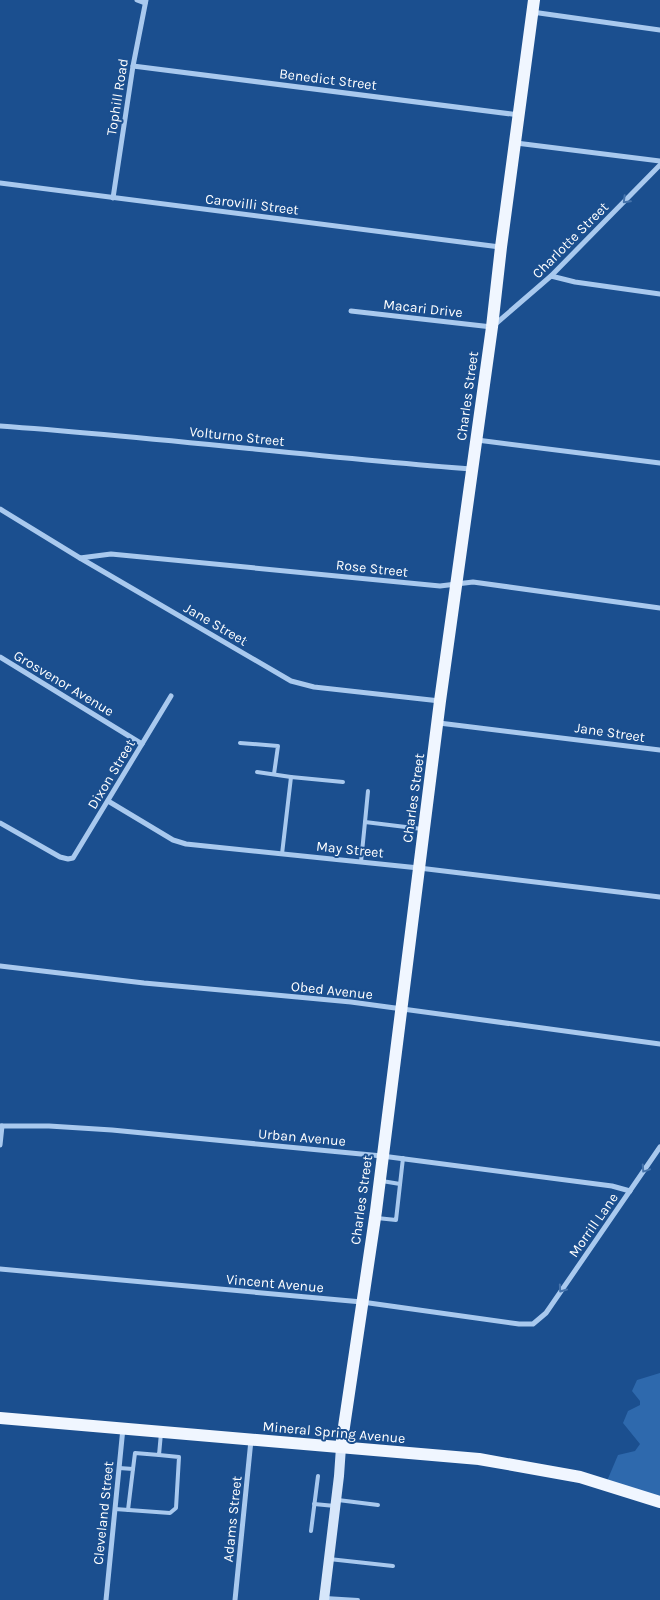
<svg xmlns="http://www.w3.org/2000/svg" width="660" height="1600" font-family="Karla,sans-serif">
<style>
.green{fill:#2e69ad}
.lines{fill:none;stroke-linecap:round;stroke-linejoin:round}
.lane{stroke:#a9c9ee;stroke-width:4}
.street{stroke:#a9c9ee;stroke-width:5}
.secondary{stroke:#d6e6fa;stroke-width:10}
.primary{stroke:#f0f6ff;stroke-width:12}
.oneway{stroke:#4674ac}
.labels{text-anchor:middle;stroke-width:4;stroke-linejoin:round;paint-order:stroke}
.street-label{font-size:14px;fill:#fff;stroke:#1b4f8f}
</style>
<rect width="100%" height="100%" fill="#1b4f8f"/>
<path class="green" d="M660,1373V1499L607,1481L618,1455L635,1451L640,1444L623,1423L628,1411L640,1405V1401L632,1391L637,1380Z"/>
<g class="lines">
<g class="lane">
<path d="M240,743L278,746L274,774"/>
<path d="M257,772L291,777"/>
<path d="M365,822L368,791"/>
<path d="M282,854L291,777L343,782"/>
<path d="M361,862L365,822L422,829"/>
<path d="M382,1181L400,1184"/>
<path d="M377,1218L396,1220L403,1158"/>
<path d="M119,1468L133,1469L128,1510"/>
<path d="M133,1469L135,1453L159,1455L161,1433"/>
<path d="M338,1500L378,1505"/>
<path d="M314,1504L335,1506"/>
<path d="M115,1509L170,1513L176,1508L179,1457L159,1455"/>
<path d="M311,1531L318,1476"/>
<path d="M329,1559L393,1566"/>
<path d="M325,1598L358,1600"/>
</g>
<g class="street">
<path d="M137,0L145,3"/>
<path d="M532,12L660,30"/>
<path d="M133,66L519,115"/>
<path d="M516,143L660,161"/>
<path d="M0,183L500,247"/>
<path d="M113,198L133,66L146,0"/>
<path d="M551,276L575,282L660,294"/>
<path d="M351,311L492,327L551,276L660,165"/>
<path d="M0,426C157,437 314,457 471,469"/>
<path d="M477,440L660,463"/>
<path d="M0,509L80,558L291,681L314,687L440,701"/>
<path d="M80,558L111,554L440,586L473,582L660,608"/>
<path d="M0,657L142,744"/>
<path d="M439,723L660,750"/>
<path d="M108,801L173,840L186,844L419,868L660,897"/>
<path d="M0,823L60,857L68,859L73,858L171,696"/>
<path d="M0,966L144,983L351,1002L660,1044"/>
<path d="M0,1126H49L112,1130L382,1156L612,1186L630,1191"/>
<path d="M0,1145L2,1126"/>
<path d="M0,1269L362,1302L519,1324H533L546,1313L660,1147"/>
<path d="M106,1600L123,1428"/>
<path d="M235,1600L251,1440"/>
</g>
<path class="secondary" d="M324,1600L339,1476L341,1447"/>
<g class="primary">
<path d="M0,1418L479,1459L580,1477L660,1502"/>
<path d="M341,1447L376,1211L440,701L492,327L501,247L534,0"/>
</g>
</g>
<defs><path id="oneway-chevron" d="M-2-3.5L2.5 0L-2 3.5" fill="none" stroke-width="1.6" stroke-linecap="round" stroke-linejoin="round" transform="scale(1.25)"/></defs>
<g class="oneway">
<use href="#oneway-chevron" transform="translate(626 200) rotate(135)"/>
<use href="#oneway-chevron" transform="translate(645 1169) rotate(124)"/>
<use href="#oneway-chevron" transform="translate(562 1289) rotate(125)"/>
</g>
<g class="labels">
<g class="street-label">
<text transform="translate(328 79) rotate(7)" y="5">Benedict Street</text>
<text transform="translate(117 97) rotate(-81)" y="5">Tophill Road</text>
<text transform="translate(252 204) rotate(7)" y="5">Carovilli Street</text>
<text transform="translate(570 240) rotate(-45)" y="5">Charlotte Street</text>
<text transform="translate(423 308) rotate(6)" y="5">Macari Drive</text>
<text transform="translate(467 396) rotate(-82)" y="5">Charles Street</text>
<text transform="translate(237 436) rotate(6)" y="5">Volturno Street</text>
<text transform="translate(372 568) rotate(6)" y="5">Rose Street</text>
<text transform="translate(216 624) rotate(30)" y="5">Jane Street</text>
<text transform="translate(64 683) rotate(31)" y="5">Grosvenor Avenue</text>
<text transform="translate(610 732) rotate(8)" y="5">Jane Street</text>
<text transform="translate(111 774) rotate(-59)" y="5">Dixon Street</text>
<text transform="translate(413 798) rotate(-82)" y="5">Charles Street</text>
<text transform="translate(350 849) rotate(6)" y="5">May Street</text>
<text transform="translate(332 990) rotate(6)" y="5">Obed Avenue</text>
<text transform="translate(302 1137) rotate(5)" y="5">Urban Avenue</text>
<text transform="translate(361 1200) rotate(-82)" y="5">Charles Street</text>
<text transform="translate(593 1225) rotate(-55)" y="5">Morrill Lane</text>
<text transform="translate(275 1283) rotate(5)" y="5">Vincent Avenue</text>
<text transform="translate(334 1432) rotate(5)" y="5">Mineral Spring Avenue</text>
<text transform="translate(103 1513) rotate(-84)" y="5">Cleveland Street</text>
<text transform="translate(232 1519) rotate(-84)" y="5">Adams Street</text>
</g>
</g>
</svg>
